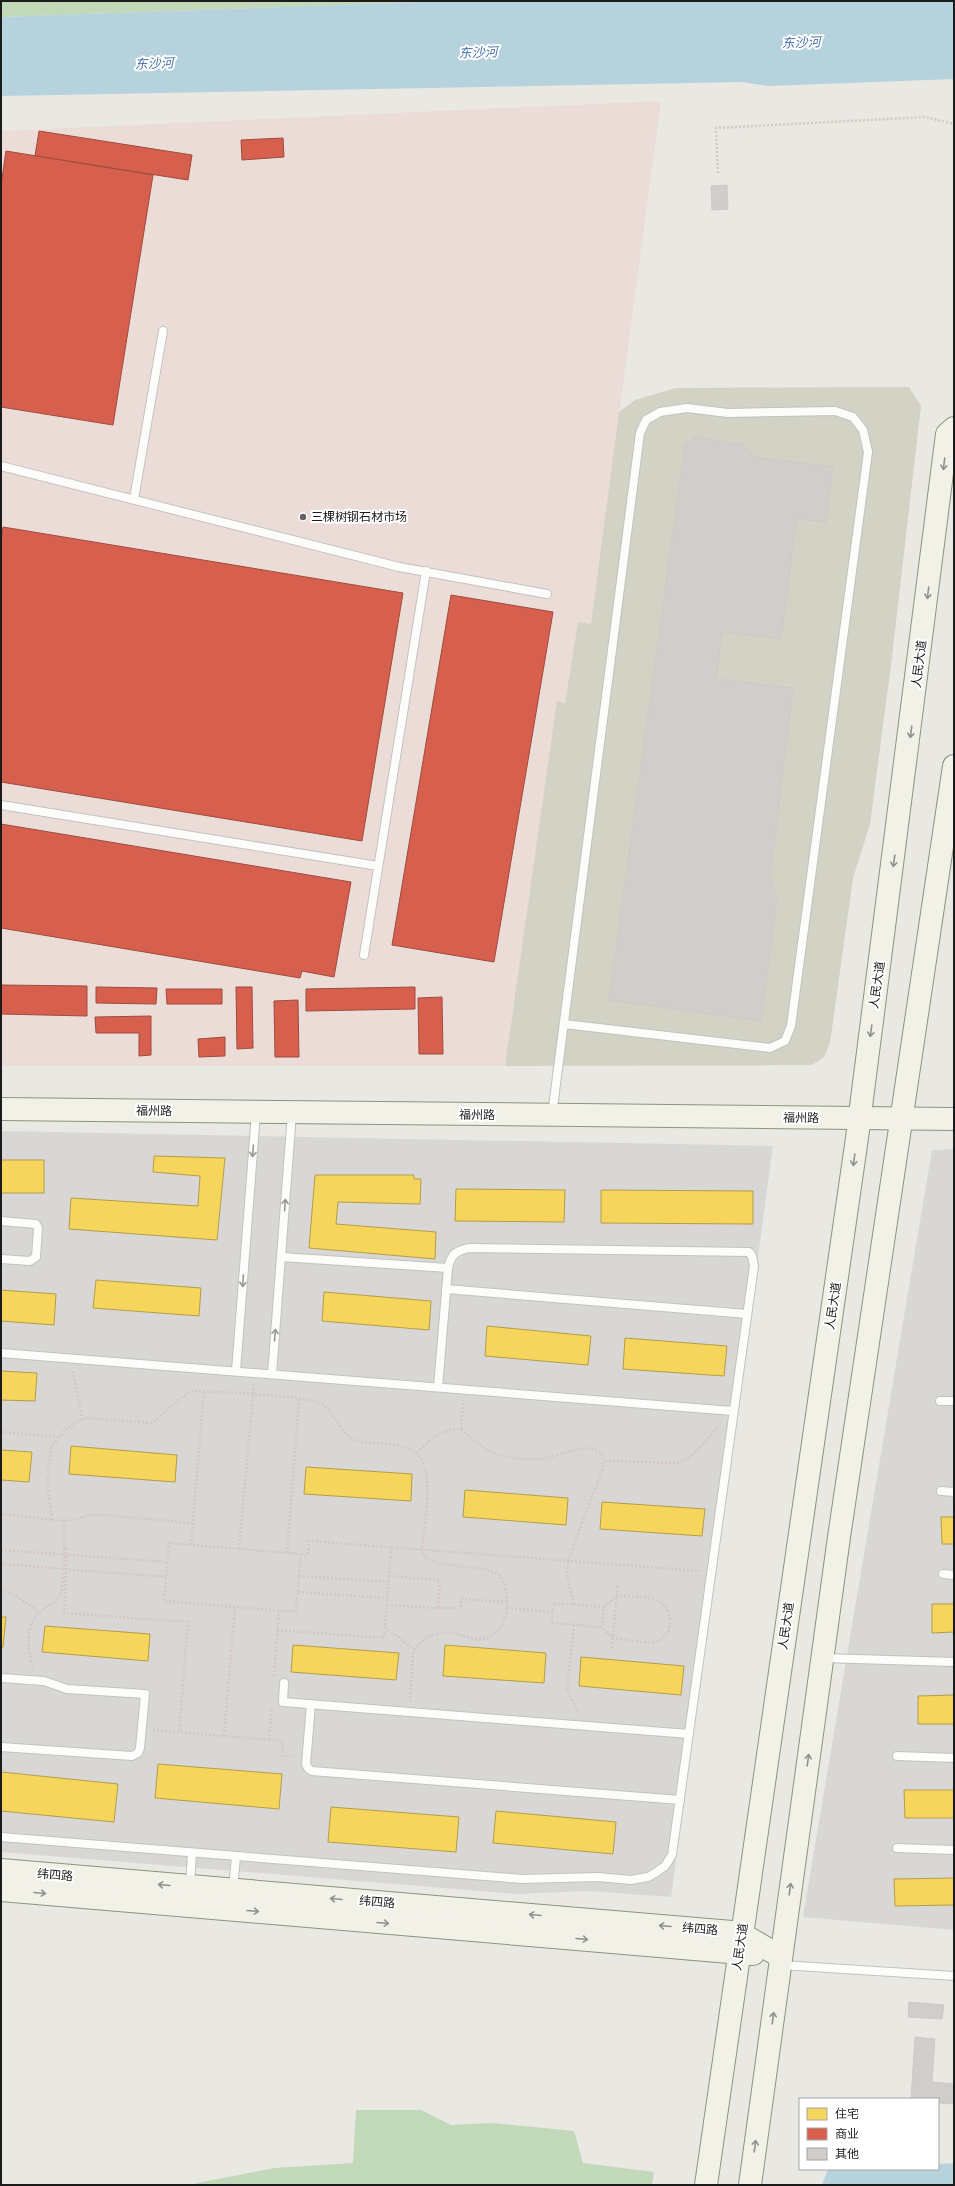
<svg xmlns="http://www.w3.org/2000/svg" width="955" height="2186" font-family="Rubik,'Noto Sans SC',sans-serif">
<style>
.residential{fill:#d8d7d5}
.commercial{fill:#ecdcd7}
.construction{fill:#d2d2c5}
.forest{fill:#c1d9b8}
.water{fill:#b6d2dd}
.homes{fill:#f6d55c;stroke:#b49d48}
.shops{fill:#d6604d;stroke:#9e4b3e}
.building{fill:#d0ceca;stroke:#cccac5}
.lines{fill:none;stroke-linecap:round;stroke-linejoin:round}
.lane-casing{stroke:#c2c2bf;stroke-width:10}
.secondary-casing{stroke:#8f927c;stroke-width:24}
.path{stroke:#d5c7c4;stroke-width:2.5;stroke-dasharray:2 2;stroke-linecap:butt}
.lane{stroke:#fcfcfb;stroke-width:8}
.secondary{stroke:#f1f1e8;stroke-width:22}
.oneway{stroke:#91918c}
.oneway2{stroke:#979796}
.poi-dot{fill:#636361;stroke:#fff;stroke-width:1.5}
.labels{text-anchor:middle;stroke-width:4;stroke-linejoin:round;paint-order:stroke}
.poi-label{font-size:12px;fill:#1b1b1b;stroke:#fff;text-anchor:start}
.street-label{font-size:12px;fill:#1b1b1b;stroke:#fff}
.water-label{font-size:13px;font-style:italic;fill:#4971a8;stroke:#fff}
</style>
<rect width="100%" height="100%" fill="#e9e8e3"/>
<g class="residential">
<path d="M1,1131L773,1146L671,1897L587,1891L517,1894L1,1852Z"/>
<path d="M954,1149V1930L803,1917L932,1150Z"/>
</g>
<path class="commercial" d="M661,101L591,624L578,622L565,703L557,702L505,1066H1V131Z"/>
<path class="construction" d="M909,387L921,406L891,665L870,824L853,878L830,1043L824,1057L812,1065L505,1066L557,701L565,703L578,622L591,624L619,412L635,400L676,388Z"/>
<g class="forest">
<path d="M1,1H450L1,17Z"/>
<path d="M356,2110H421L451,2125L492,2123L574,2131L583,2163L654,2172L652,2185H194L197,2183L275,2168L353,2163Z"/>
</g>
<g class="water">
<path d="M450,1H954V79L768,86L742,82L1,96V17Z"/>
<path d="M954,2163V2185H822L828,2169H938V2164Z"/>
</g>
<g class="homes">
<path d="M154,1156L225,1158L217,1240L69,1229L71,1198L198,1206L200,1176L153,1172Z"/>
<rect x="1" y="1160" width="43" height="33"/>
<path d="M315,1175H414V1179H421L420,1204L338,1202L336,1224L436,1232L435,1259L309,1248Z"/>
<path d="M456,1189L565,1190L564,1222L455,1221Z"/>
<path d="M601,1190L753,1191V1224L601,1223Z"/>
<path d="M96,1280L201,1288L199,1316L93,1308Z"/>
<path d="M1,1290L56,1294L54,1325L1,1321Z"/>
<path d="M324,1292L431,1301L429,1330L322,1321Z"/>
<path d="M487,1326L591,1336L588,1365L485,1356Z"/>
<path d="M625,1338L727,1346L724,1376L623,1369Z"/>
<path d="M1,1371L37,1373L35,1401L1,1400Z"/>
<path d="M71,1446L177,1455L175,1482L69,1474Z"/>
<path d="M1,1450L32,1452L29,1482L1,1480Z"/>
<path d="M306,1467L412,1474L411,1501L304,1494Z"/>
<path d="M465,1490L568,1498L566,1525L463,1517Z"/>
<path d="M602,1502L705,1509L702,1536L600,1529Z"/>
<path d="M941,1517H954V1544H942Z"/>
<path d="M932,1604H954V1632L932,1633Z"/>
<path d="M1,1617H6L3,1647H1Z"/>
<path d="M45,1626L150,1634L148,1661L42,1652Z"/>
<path d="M293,1645L399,1653L396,1680L291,1672Z"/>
<path d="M445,1645L546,1653L544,1683L443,1676Z"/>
<path d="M581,1657L684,1666L681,1695L579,1686Z"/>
<path d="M954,1695V1724H918V1696Z"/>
<path d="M158,1764L282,1774L279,1809L155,1798Z"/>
<path d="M1,1772L118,1784L114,1822L1,1811Z"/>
<path d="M904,1790H954V1818H905Z"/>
<path d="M331,1807L459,1817L456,1852L328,1842Z"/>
<path d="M496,1811L616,1822L613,1854L493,1843Z"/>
<path d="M954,1878V1905L895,1906L894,1879Z"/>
</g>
<g class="shops">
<path d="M39,131L192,155L188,180L35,156Z"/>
<path d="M283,138L284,157L242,160L241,140Z"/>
<path d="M6,151L153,175L113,425L1,407V185Z"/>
<path d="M3,527L403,593L362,841L1,782V541Z"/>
<path d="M451,595L553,612L494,962L392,945Z"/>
<path d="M1,824L351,882L334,977L302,971L300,978L1,928Z"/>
<path d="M1,985L87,986V1016L1,1014Z"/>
<path d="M96,987L157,988L156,1004L96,1003Z"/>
<path d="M236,987H252L253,1048L237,1049Z"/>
<path d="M415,987V1009L306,1011V989Z"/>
<path d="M166,989H222V1004H167Z"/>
<path d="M442,997L443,1054H419L418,998Z"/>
<path d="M298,1000L299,1057H275L274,1001Z"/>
<path d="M151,1016V1055L139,1056V1033H96L95,1017Z"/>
<path d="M225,1037V1056L199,1057L198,1039Z"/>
</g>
<g class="building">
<path d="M727,185L728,209L712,210L711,186Z"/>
<path d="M696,437L744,445L753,457L833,467L826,522L796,519L781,639L722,632L716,679L793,688L770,879L777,900L761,1021L609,1000L685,444Z"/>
<path d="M909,2002L944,2005L942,2019L908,2017Z"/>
<path d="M915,2037L935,2039L932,2082L954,2084V2104L938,2103V2099H911Z"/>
</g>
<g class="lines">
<g class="lane-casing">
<g id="lane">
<path d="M1,466L399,567L547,594"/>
<path d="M134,499L163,331"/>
<path d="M1,805L378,866"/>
<path d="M364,955L426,571"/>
<path d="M552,1115L640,433L646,420L660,412L687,408L728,413L835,411L853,417L863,430L868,452L791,1026L785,1041L770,1048L564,1024"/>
<path d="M1,1221L36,1224L38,1228L36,1257L30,1261L1,1259"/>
<path d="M281,1257L448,1268"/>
<path d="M446,1289L747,1314"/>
<path d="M1,1353L733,1411"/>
<path d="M236,1371L256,1113"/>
<path d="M272,1374L292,1113"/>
<path d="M940,1401H954"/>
<path d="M941,1491L954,1492"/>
<path d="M943,1574L954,1575"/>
<path d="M823,1658L954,1662"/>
<path d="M1,1678L44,1681L67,1689L145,1694L140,1748L138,1753L132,1756L1,1747"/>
<path d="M284,1683L283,1702L689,1734"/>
<path d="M311,1704L306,1764L308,1768L312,1771L680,1800"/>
<path d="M897,1756L954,1758"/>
<path d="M1,1837L522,1879L597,1877L631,1880L648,1877L655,1873L665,1866L672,1855L754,1266L752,1256L749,1252L469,1248C455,1251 451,1255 448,1268L438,1387"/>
<path d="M897,1848L954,1850"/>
<path d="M190,1886L192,1853"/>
<path d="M233,1889L236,1857"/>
<path d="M781,1965L954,1976"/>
</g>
</g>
<g class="secondary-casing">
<g id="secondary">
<path d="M1,1109L954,1119"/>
<path d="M1,1870L732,1932L742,1934L781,1957"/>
<path d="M1,1890L753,1954"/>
<path d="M706,2185L857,1138L947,434L954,428"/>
<path d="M750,2185L839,1537L954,766"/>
</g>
</g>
<g class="path">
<path d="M718,173L716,128L925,117L954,124"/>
<path d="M73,1371L82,1419"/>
<path d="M461,1429L463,1401"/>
<path d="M1,1432L58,1437"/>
<path d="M417,1453C430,1439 441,1429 461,1429C472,1438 483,1449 496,1454C510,1458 531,1461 545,1458C563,1455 588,1440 603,1455V1467L568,1561L567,1576L574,1605"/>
<path d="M605,1461L679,1463C695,1456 707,1439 719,1426"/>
<path d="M1,1514L64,1521L77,1519L91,1514L193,1523"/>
<path d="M52,1520L47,1480L52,1446L65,1430L74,1423L87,1418L152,1423L181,1398L193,1391C215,1392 308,1395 322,1404C336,1413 339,1433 355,1440C367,1445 383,1442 397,1445C404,1447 416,1451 420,1457C434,1478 424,1526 422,1550C424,1570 482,1564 496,1573C505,1578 506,1589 507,1597C509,1614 501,1638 481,1639C472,1640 465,1636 457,1634C440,1629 422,1636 413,1652L410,1701"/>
<path d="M169,1543L301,1554L296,1612L164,1601Z"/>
<path d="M191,1545L204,1391"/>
<path d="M63,1548H67L64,1613L188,1622L179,1732"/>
<path d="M239,1549L254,1384"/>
<path d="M1,1550L168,1562"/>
<path d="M287,1553L299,1399"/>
<path d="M301,1554L308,1555L309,1541L700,1571"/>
<path d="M1,1564L166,1577"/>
<path d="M299,1576L389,1582"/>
<path d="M1,1590L17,1596L39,1612"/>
<path d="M298,1592L387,1598"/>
<path d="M387,1605L438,1608L440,1580L389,1576"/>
<path d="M438,1608H461V1599L507,1602"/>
<path d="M507,1608L553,1612"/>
<path d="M574,1625L567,1690L579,1713"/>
<path d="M385,1627L415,1650"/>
<path d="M602,1627L604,1607L553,1603L552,1623L602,1627L613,1638C626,1639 640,1643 653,1642C672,1640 675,1614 662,1603C651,1595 630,1597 616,1596L604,1607"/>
<path d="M277,1630L384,1638L391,1547"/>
<path d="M612,1648L618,1583"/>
<path d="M34,1669C27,1651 24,1624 41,1611C48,1605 58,1602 61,1592C65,1577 64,1539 64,1521"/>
<path d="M274,1676L279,1611"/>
<path d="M153,1730L283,1741L282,1756H294"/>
<path d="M224,1736L235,1607"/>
<path d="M269,1740L272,1707"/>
</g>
<use href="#lane" class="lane"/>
<use href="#secondary" class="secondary"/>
</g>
<defs><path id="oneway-shaft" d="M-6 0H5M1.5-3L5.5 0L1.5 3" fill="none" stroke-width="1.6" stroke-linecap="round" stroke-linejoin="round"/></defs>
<g class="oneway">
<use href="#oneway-shaft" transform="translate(944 464) rotate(97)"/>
<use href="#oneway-shaft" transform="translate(928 593) rotate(97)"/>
<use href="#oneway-shaft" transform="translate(911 732) rotate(98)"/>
<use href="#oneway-shaft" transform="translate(894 861) rotate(98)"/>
<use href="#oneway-shaft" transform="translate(871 1031) rotate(98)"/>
<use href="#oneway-shaft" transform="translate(854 1160) rotate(98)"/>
<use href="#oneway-shaft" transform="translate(808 1760) rotate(-82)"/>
<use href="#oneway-shaft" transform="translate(164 1885) rotate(-175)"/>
<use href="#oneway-shaft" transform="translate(790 1889) rotate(-82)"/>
<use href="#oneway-shaft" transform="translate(40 1893) rotate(5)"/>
<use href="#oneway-shaft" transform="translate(336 1899) rotate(-175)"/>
<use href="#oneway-shaft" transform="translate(253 1911) rotate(5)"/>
<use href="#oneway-shaft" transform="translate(535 1915) rotate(-175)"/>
<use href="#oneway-shaft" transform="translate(383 1923) rotate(5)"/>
<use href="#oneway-shaft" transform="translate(665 1926) rotate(-175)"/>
<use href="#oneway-shaft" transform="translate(582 1939) rotate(5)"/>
<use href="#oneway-shaft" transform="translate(773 2018) rotate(-82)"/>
<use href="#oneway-shaft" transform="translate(755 2146) rotate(-82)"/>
</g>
<g class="oneway2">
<use href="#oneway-shaft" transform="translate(253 1151) rotate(94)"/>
<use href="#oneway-shaft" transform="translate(285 1205) rotate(-86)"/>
<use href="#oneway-shaft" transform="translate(243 1281) rotate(94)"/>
<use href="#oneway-shaft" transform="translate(275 1335) rotate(-85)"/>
</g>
<circle class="poi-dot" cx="303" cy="517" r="4"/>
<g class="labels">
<g class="poi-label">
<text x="311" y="521">三棵树钢石材市场</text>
</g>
<g class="street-label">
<text transform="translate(919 664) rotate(-83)" y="4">人民大道</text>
<text transform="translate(877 985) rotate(-82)" y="4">人民大道</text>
<text transform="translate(154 1111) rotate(1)" y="4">福州路</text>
<text transform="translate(477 1115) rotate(1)" y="4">福州路</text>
<text transform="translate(801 1118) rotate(1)" y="4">福州路</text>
<text transform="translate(833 1306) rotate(-82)" y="4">人民大道</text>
<text transform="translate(786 1626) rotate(-82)" y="4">人民大道</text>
<text transform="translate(55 1875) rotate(5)" y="4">纬四路</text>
<text transform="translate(377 1902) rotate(5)" y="4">纬四路</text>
<text transform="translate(700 1929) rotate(5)" y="4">纬四路</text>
<text transform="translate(740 1947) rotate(-82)" y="4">人民大道</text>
</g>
<g class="water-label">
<text transform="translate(801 42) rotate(-2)" y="5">东沙河</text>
<text transform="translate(478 52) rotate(-2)" y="5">东沙河</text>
<text transform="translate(154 63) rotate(-2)" y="5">东沙河</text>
</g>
</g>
<rect width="955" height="2186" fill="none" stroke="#1b1b1b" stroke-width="4"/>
<rect x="799" y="2098" width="140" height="72" fill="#ffffff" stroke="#a4a4a4"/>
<rect x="807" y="2108" width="20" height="12" fill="#f6d55c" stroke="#a4a4a4"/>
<text x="835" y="2118" font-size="12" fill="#1b1b1b">住宅</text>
<rect x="807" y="2128" width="20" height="12" fill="#d6604d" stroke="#a4a4a4"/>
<text x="835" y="2138" font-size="12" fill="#1b1b1b">商业</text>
<rect x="807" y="2148" width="20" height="12" fill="#d0ceca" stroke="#a4a4a4"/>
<text x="835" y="2158" font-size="12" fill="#1b1b1b">其他</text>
</svg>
